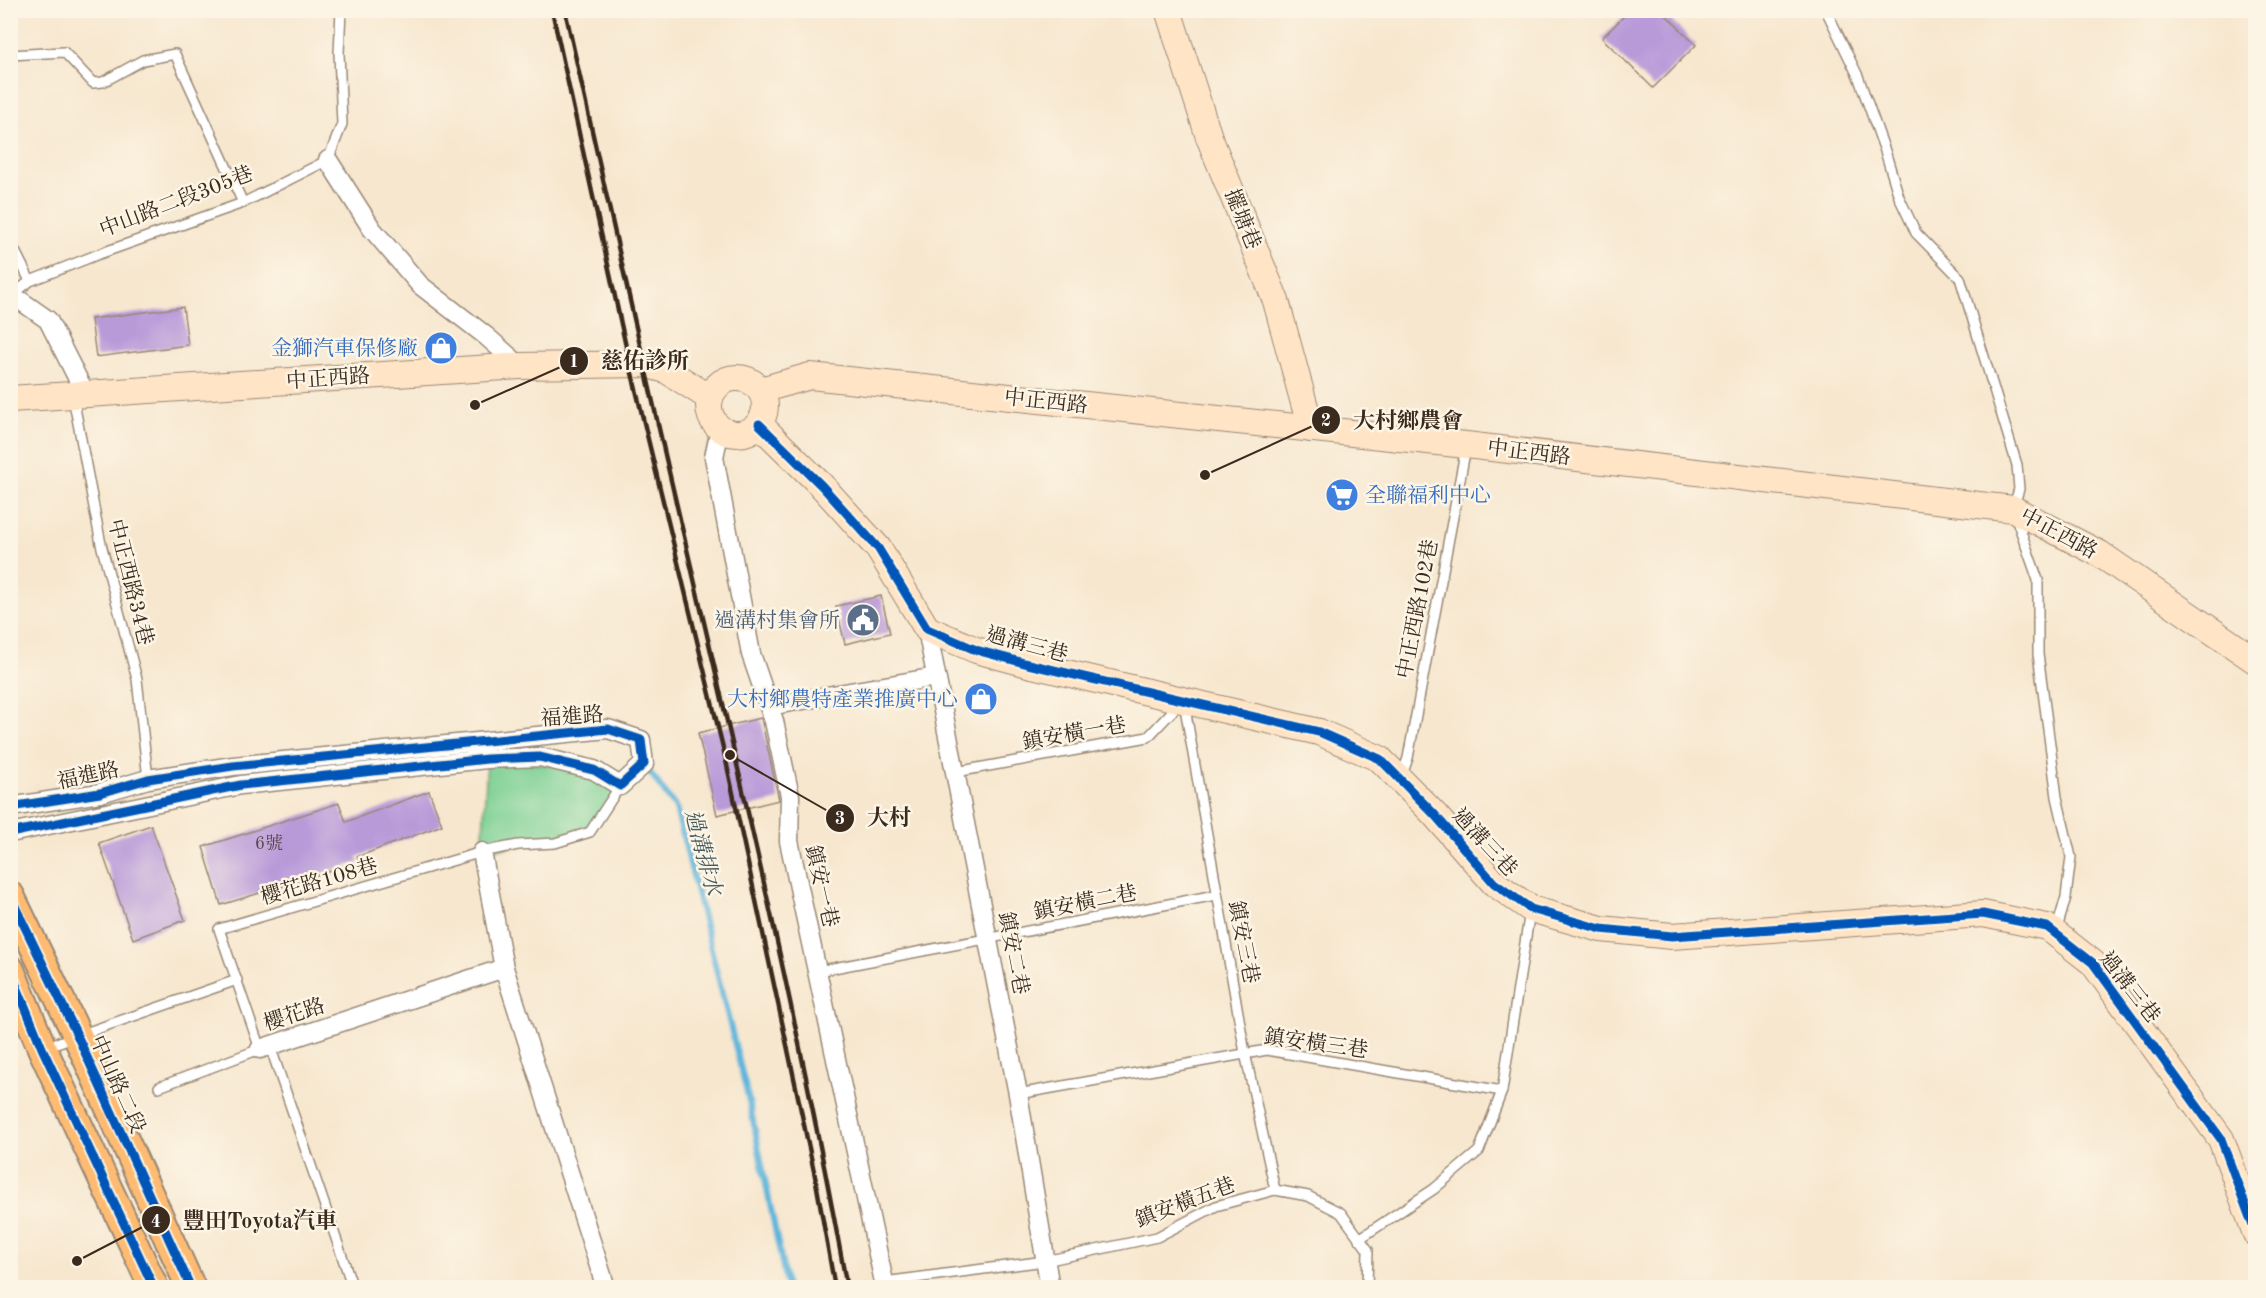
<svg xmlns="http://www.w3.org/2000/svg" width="2266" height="1298" font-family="'Old Standard TT','Noto Serif TC',serif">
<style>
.green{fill:#7bd094;stroke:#5b7d59;stroke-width:1.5}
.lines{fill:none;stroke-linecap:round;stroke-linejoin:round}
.stream{stroke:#5eb5db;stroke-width:6}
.building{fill:#b89ad9}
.lane-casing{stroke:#998876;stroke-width:12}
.street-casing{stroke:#998876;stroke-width:21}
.secondary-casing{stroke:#998876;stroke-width:28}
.primary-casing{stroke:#998876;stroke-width:32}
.lane{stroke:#fff;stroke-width:9}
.street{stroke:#fff;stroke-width:18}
.secondary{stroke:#ffe4c6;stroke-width:26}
.primary{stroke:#febb71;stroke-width:28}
.rail{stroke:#3b2a1e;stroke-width:4.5}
.cycleway-casing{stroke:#fcf5e5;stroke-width:13}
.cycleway{stroke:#0057b8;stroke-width:9}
.labels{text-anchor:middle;stroke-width:5;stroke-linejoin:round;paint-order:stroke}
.number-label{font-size:18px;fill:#5a464d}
.street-label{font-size:21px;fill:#3b2a1e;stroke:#fcf5e5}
.shop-label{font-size:21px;fill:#366cbe;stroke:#fcf5e5;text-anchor:end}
.service-label{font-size:21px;fill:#4e5e75;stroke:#fcf5e5;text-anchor:end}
.water-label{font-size:22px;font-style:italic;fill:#475b60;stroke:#fcf5e5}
.leader{fill:none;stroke:#3b2a1e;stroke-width:2}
.callout-dot{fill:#3b2a1e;stroke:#fcf5e5;stroke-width:2}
.mark-label{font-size:18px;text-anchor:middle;font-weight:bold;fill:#fff}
.callout-label{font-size:22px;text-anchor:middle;font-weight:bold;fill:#3b2a1e;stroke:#fcf5e5;stroke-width:5;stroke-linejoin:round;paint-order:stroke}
</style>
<rect width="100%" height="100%" fill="#fcf5e5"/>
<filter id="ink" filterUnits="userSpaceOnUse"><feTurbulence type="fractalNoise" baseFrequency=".0167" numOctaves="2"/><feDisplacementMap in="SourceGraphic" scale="12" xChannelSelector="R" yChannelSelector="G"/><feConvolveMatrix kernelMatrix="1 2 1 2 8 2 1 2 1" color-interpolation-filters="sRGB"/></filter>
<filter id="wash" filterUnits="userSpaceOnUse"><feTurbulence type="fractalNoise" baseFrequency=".008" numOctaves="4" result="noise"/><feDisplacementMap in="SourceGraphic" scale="24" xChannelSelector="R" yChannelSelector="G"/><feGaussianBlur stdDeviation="1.35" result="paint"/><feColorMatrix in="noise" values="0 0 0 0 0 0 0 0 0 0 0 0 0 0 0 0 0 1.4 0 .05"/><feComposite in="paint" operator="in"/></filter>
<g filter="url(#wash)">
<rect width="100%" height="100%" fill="#f7e7cf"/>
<path class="green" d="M487,759L594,770L620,786L590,832L482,852Z"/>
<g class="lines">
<g class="stream">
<path d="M283,752L300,750"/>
<path d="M646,767L676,808L749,1101L787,1288"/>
</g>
</g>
<g id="blocks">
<g class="building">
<path d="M1630,10H1661L1696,45L1653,88L1602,38Z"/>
<path d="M183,307L188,345L96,357L91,319Z"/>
<path d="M881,596L890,633L845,644L836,606Z"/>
<path d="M761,718L779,800L717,815L698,733Z"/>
<path d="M429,791L442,825L357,857L359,862L221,905L203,847L339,803L346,822Z"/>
<path d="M151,825L185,920L133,939L99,843Z"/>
</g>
</g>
</g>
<g filter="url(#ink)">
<use href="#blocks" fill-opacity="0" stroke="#998876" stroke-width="1.5"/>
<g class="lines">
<g class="lane-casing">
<g id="lane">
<path d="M1826,10L1858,76L1885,151L1899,197L1916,233L1960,278L2017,465L2019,489L2013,509L2038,580V654L2057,797L2071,857L2066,897L2056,932"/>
<path d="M10,55L64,52L93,83L103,82L143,60L175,54L243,203"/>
<path d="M10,219V222"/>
<path d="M10,241L30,281"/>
<path d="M10,297L30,281L99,254L243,203L328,160L342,124L339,53L341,10"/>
<path d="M73,397L101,544L137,679L148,779"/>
<path d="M1184,702L1245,1053L1275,1190"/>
<path d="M956,772L1148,737L1181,702"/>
<path d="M1401,778L1408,758L1466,447"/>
<path d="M818,971L1216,895"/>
<path d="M270,1046L353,1288"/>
<path d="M45,1047L237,980"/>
<path d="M159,1087L260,1049L219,929L482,852L518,845L555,843L590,832L620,786"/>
<path d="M1018,1094L1267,1050L1502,1091"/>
<path d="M1359,1239L1434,1189L1479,1151L1502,1091L1530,911"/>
<path d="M884,1282L1045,1261L1157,1237L1216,1206L1275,1190L1308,1196L1341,1213L1368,1250L1367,1288"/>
</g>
</g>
<g class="street-casing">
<g id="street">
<path d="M328,160L372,229L420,285L486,336L520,366"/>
<path d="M10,300L21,301L48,320L85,393"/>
<path d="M720,429L714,457L751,654L774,721L790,796L789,841L884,1282"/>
<path d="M927,629L1018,1094L1050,1288"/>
<path d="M769,706L936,677"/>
<path d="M10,807L100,793L148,779L233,766L608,729L641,740L644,764L620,786L594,770L540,757L487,759L241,785L10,833"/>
<path d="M482,852L504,968L606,1288"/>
<path d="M260,1049L504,968"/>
</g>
</g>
<g class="secondary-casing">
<g id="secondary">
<path d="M1168,10L1209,137L1276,301L1311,429"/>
<circle cx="737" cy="406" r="28"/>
<path d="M761,390L810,376L1466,445L2013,509L2100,554L2256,661"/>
<path d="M10,399L520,366L644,364L666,370L710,398"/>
<path d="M759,424L822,486L878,548L927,629L976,650L1028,664L1319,732L1380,759L1434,814L1494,883L1531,909L1601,929L1672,936L1983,914L2047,927L2093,963L2221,1139L2256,1234"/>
</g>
</g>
<g class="primary-casing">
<g id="primary">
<path d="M10,896L77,1035L191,1288"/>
<path d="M10,970L42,1048L154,1288"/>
</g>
</g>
<use href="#lane" class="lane"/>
<use href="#street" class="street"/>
<use href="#secondary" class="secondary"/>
<use href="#primary" class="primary"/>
<g class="rail">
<path d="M552,10L630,365L725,756L815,1176L835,1288"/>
<path d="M565,10C591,128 617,246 644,363C714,671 791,977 847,1288"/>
</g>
<g class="cycleway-casing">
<g id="cycleway">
<path d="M759,424L822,486L878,548L927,629L976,650L1028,664L1319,732L1380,759L1434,814L1494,883L1531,909L1601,929L1672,936L1983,914L2047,927L2093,963L2221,1139L2256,1234"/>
<path d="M10,807L100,793L148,779L233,766L608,729L641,740L644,764L620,786L594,770L540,757L487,759L241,785L10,833"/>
<path d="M10,896L77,1035L191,1288"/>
<path d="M10,970L42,1048L154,1288"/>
</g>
</g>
<use href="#cycleway" class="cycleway"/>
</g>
</g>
<defs>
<g id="shop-disc" transform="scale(1.725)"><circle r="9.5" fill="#3f7fe0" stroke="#fcf5e5"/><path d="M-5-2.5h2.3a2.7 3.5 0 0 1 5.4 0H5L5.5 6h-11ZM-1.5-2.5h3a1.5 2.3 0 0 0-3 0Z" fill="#fff"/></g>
<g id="supermarket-disc" transform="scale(1.725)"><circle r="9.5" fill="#3f7fe0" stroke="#fcf5e5"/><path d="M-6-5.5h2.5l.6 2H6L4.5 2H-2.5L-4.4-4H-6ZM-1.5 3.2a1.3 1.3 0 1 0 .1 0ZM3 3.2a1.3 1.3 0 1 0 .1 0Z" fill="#fff"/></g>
<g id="civic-disc" transform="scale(1.725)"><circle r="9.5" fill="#5c6f8a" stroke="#fcf5e5"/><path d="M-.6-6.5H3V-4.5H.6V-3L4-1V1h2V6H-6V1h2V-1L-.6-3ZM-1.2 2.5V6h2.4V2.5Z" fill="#fff"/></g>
</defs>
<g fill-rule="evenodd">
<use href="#shop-disc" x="441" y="348"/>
<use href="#supermarket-disc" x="1342" y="495"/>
<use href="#civic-disc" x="863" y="620"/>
<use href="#shop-disc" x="981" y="699"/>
</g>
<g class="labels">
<g class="number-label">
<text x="269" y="849">6號</text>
</g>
<g class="street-label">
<text transform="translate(176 201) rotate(-21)" y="7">中山路二段305巷</text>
<text transform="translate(1243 219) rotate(68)" y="7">擺塘巷</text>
<text transform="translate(328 378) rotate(-4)" y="7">中正西路</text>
<text transform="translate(1046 401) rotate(6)" y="7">中正西路</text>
<text transform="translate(1529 452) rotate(7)" y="7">中正西路</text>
<text transform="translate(2059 533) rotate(28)" y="7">中正西路</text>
<text transform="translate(131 582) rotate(76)" y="7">中正西路34巷</text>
<text transform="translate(1417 609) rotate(-79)" y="7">中正西路102巷</text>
<text transform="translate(1027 644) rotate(15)" y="7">過溝三巷</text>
<text transform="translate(572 716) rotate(-4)" y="7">福進路</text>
<text transform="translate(1074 733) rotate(-10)" y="7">鎮安橫一巷</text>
<text transform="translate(88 775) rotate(-12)" y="7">福進路</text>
<text transform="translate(1485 842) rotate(47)" y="7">過溝三巷</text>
<text transform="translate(319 881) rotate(-16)" y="7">櫻花路108巷</text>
<text transform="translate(822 886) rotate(77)" y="7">鎮安一巷</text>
<text transform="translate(1085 902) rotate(-11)" y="7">鎮安橫二巷</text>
<text transform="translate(1244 942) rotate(79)" y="7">鎮安三巷</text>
<text transform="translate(1014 953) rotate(79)" y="7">鎮安二巷</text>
<text transform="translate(2130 987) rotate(52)" y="7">過溝三巷</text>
<text transform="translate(294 1014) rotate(-18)" y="7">櫻花路</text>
<text transform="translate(1316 1043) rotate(8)" y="7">鎮安橫三巷</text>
<text transform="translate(118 1084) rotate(66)" y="7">中山路二段</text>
<text transform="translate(1185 1202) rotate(-21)" y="7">鎮安橫五巷</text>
</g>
<g class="shop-label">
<text x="418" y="355">金獅汽車保修廠</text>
<text x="1365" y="502" text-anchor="start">全聯福利中心</text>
<text x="958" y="706">大村鄉農特產業推廣中心</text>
</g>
<g class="service-label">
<text x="840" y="627">過溝村集會所</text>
</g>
<g class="water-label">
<text transform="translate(704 852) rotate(75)" y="8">過溝排水</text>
</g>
</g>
<path class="leader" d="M475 405L574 361M1205 475L1326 420M730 755L840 818M77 1261L156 1220"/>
<g class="callout-dot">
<circle cx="475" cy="405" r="6"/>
<circle cx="1205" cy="475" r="6"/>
<circle cx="730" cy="755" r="6"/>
<circle cx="77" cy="1261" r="6"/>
<circle cx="574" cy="361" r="15"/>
<circle cx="1326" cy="420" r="15"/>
<circle cx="840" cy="818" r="15"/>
<circle cx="156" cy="1220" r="15"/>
</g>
<g class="mark-label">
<text x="574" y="367">1</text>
<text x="1326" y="426">2</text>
<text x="840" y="824">3</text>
<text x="156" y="1227">4</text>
</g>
<g class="callout-label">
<text x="645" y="368">慈佑診所</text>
<text x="1408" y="428">大村鄉農會</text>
<text x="889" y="825">大村</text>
<text x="260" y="1228">豐田Toyota汽車</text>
</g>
<rect width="2266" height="1298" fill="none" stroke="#fcf5e5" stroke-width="36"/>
</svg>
